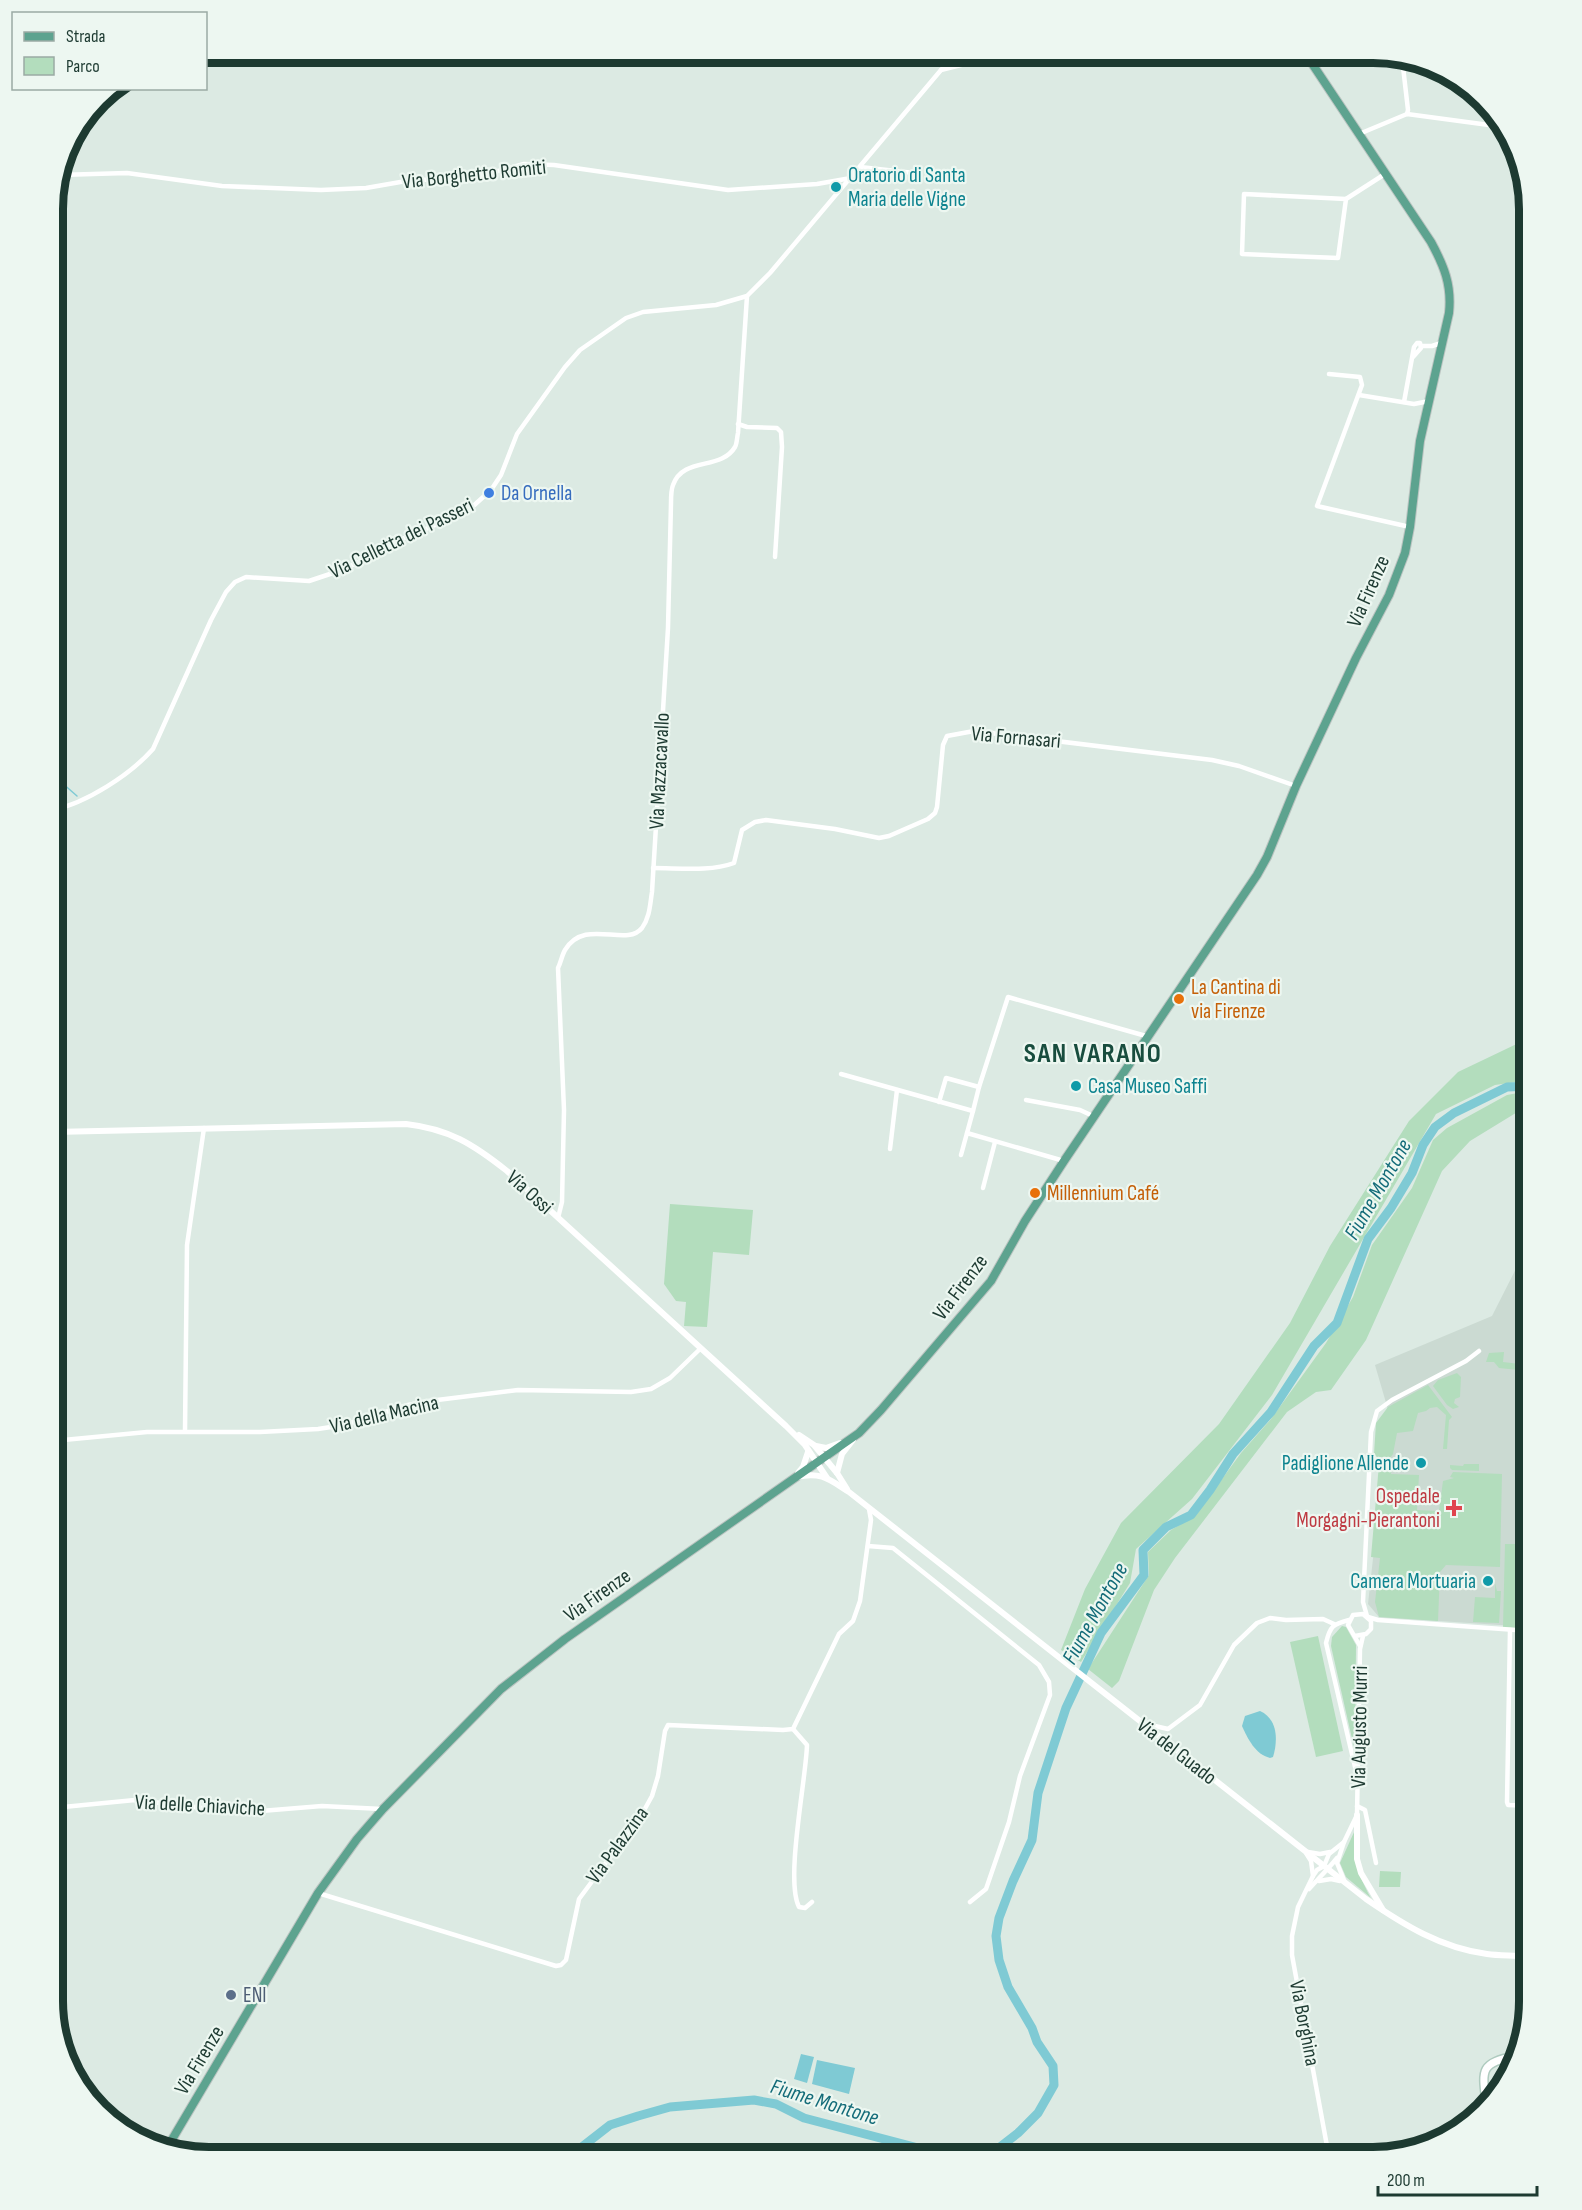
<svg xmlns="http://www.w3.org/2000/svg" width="1582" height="2210" font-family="'Sofia Sans Condensed',sans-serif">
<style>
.built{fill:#cbdad2}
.green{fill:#b3ddbd}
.water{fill:#7fcad4}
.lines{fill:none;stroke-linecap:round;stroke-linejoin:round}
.stream{stroke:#7fcad4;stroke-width:1.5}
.river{stroke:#7fcad4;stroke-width:9}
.secondary-casing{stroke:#afcbbf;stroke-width:10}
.primary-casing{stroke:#bbc4c1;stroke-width:10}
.minor{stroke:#fff;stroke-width:4.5}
.tertiary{stroke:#fff;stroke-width:6}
.secondary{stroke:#fff;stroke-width:7}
.primary{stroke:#5da38f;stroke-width:8}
.culture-dot{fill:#0f9aa8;stroke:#edf7f1;stroke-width:2}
.shop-dot{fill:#3f7fe0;stroke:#edf7f1;stroke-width:2}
.food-dot{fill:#e8710a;stroke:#edf7f1;stroke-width:2}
.health-dot{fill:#e0444e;stroke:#edf7f1;stroke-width:2}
.service-dot{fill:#5c6f8a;stroke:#edf7f1;stroke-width:2}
.labels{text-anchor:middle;stroke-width:4.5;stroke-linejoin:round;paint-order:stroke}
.street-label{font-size:21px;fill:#1d3a31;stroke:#edf7f1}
.culture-label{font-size:21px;fill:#0d838f;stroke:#edf7f1;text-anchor:start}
.shop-label{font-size:21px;fill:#366cbe;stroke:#edf7f1;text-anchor:start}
.food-label{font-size:21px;fill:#c56008;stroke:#edf7f1;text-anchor:start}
.health-label{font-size:21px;fill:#be3a42;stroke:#edf7f1;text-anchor:end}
.service-label{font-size:21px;fill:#4e5e75;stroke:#edf7f1;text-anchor:start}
.water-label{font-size:22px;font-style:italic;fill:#146c79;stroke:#edf7f1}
.district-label{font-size:27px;font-weight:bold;letter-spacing:1.5px;fill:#184d3e;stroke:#edf7f1}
.rim{fill:none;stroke:#1d3a31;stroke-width:8}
</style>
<rect width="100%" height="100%" fill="#dceae3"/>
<path class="built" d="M1529,1243V1627L1379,1617L1368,1604L1389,1413L1375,1365L1492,1316Z"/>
<g class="green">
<path d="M1529,1038V1080L1495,1085L1436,1114L1272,1395L1192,1499L1136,1549L1130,1583L1081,1662L1061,1650L1085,1589L1121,1523L1219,1424L1290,1323L1330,1246L1409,1121L1458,1072Z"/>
<path d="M1529,1091V1105L1470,1141L1442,1171L1366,1340L1331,1390L1316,1392L1287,1412L1175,1558L1154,1590L1119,1681L1112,1688L1088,1669L1149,1575L1148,1552L1171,1530L1195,1516L1241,1453L1271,1419L1326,1343L1353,1297L1372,1245L1412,1188L1433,1140L1447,1128L1507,1095Z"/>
<path d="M670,1204L753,1210L749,1255L713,1252L707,1327L684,1326L686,1302L676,1301L664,1284Z"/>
<path d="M1504,1352L1503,1362L1529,1365V1371L1499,1368L1494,1362H1486L1489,1353Z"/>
<path d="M1457,1373L1461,1377L1460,1397L1455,1399L1454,1403L1459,1407L1453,1409L1447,1405L1433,1386L1438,1380Z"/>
<path d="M1428,1385L1452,1417L1449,1420L1447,1449H1443L1446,1415L1437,1407L1430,1408L1426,1411L1418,1413L1413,1431L1397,1433L1393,1454L1390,1458L1377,1457L1374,1454L1376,1423L1388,1407Z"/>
<path d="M1379,1464H1392L1391,1474L1419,1475L1417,1510L1439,1511L1443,1481L1454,1478L1450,1477L1453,1472L1502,1474L1500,1567L1446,1565L1440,1572L1438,1621L1379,1617L1375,1602L1380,1558L1371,1557Z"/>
<path d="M1464,1464H1479V1471L1452,1470L1450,1468V1465L1463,1466Z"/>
<path d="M1526,1536H1529V1629L1503,1627L1505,1544H1518L1519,1541Z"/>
<path d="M1495,1583L1497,1591H1501L1499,1623L1473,1622L1475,1597L1495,1598Z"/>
<path d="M1342,1626L1346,1627L1356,1645L1355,1752L1331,1646L1332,1637Z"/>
<path d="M1318,1636L1343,1751L1316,1757L1290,1642Z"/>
<path d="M1355,1830C1355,1861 1356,1871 1371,1898L1346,1877L1340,1863Z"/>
<path d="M1380,1871L1401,1872L1400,1887H1379Z"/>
</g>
<g class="water">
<path d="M1260,1711C1278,1719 1278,1741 1273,1757L1270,1758C1255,1754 1248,1739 1242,1726L1245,1716Z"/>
<path d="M801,2054L814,2057L807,2083L794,2079Z"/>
<path d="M817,2060L855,2068L849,2094L812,2084Z"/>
</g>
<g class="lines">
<g class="stream">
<path d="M53,775L77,796"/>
<path d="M1525,1551L1526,1537"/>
<path d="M1524,1570L1525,1556"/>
</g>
<g class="river">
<path d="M569,2157L610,2125L638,2116L670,2107L754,2100L776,2104L804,2118L922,2149L937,2157"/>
<path d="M983,2157L991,2154L1018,2133L1038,2113L1054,2085L1053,2066L1037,2042L1032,2028L1008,1987L999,1960L996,1936L999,1918L1013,1881L1032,1840L1038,1793L1066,1708L1101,1633L1144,1575L1143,1550L1166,1527L1191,1515L1210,1490L1233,1454L1271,1412L1314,1346L1337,1323L1368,1239L1391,1208L1412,1173L1423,1145L1435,1127L1454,1113L1507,1087L1529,1086"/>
</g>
<g class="secondary-casing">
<path id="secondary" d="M1486,2102C1482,2070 1480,2063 1515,2056"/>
</g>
<g class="primary-casing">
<path id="primary" d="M167,2148L318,1893L357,1839L383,1809L501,1689L565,1639L859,1433L881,1410L991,1281L1025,1221L1064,1161L1257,875L1267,857L1296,786L1356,658L1389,595L1405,553L1410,527L1420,441L1449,313C1452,285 1444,266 1431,242L1305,53"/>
</g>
<g class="minor">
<path d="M1402,58L1408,110L1407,114"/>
<path d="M941,70L989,58L996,53"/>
<path d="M1359,134L1407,114L1489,125L1486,108"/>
<path d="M860,167L914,173"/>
<path d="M59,175L127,173L222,186L321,190L366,188L412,180L468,179L524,164L554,165L728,190L817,184L851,178"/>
<path d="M1244,194L1346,199L1338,258L1242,254Z"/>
<path d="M1346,199L1385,174"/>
<path d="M1421,346H1432L1441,343"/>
<path d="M1329,374L1360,377L1362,385L1317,506L1410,527"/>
<path d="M1359,395L1414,404L1429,401"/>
<path d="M1404,402L1414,347L1417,343H1420L1421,348L1413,357"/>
<path d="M738,424L747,427L777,428L781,432L782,447L775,557"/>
<path d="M53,810C86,803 130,775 153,749L211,620L226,592L235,582L246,577L309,581L342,570L361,561L381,548L447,520L471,508L491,490L501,475L517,434L565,367L580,350L626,318L643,312L716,305L747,296L770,273L941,70L957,53"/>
<path d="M653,868C679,868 710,872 734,863L742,830L755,822L766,820L835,829L879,838L889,836L928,819L935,813L937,807L943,745L947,736L974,731L1212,760L1239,766L1296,786"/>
<path d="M841,1074L973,1111L967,1133"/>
<path d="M979,1087L1008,997L1146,1036"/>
<path d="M1026,1100L1080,1110L1093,1116"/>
<path d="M939,1102L946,1078L979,1087L973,1111"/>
<path d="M890,1149L897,1090"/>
<path d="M961,1155L967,1133L1064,1161"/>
<path d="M983,1188L995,1142"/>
<path d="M558,1218L562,1202L564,1110L558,968C561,962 562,955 565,950C585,917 626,948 642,928C650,917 650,904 652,892L668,628L671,503C671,497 671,490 673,485C683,456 721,471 735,447C737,444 737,437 738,433L747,296"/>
<path d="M185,1431L187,1245L204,1128"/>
<path d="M53,1441L147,1432H260L318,1429L344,1425L408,1405L429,1401L518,1390L631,1392L651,1389L670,1378L700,1349"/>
<path d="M868,1546L893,1548L1039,1665L1049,1682L1050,1695L1020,1776L1009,1822L986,1889L970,1902"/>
<path d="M1367,1616L1363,1602L1371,1432L1377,1411L1392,1400L1466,1361L1479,1351"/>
<path d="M1368,1617L1378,1620L1529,1631"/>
<path d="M1349,1620C1333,1624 1330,1626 1326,1643L1355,1767"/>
<path d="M1510,1630L1507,1802L1508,1805L1529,1806"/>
<path d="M1355,1636L1366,1634L1371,1629V1621L1363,1614L1353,1615L1348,1625L1360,1646"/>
<path d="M1146,1724L1168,1729L1200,1705L1234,1645L1257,1623L1270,1618L1286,1620L1323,1619L1334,1624"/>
<path d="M793,1729L807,1745C806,1780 785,1880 799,1907L805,1908L812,1902"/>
<path d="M1357,1806L1365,1810L1376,1863"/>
<path d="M53,1808L135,1800L211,1809L261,1811L322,1806L382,1809"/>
<path d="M1308,1852L1320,1854L1330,1852"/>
<path d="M1306,1853L1311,1861L1313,1876"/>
<path d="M1344,1880L1337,1863L1344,1842L1357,1815L1360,1649L1363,1636"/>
<path d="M1319,1881L1331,1879L1340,1881"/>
<path d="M1309,1889C1319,1878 1328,1869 1337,1858"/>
<path d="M318,1893L556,1966L561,1965L566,1960L579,1899L642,1814L652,1796L658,1776L665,1731L668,1725L783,1730L793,1729L839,1634L853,1621L860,1601L871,1520L869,1509"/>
<path d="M1329,2157L1292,1955V1936L1298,1907L1313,1876L1317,1870L1324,1866L1329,1854L1344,1842"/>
</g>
<g class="tertiary">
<path d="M53,1132L406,1124C449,1129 473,1144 507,1171L786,1426L805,1445L827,1478"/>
<path d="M799,1435L814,1445L837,1473L847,1489"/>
<path d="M816,1446L826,1448L840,1443"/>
<path d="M798,1473L803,1467L808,1452"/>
<path d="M837,1473L842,1454L853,1440"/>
<path d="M797,1477C821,1471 830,1480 849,1492L1366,1899C1404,1925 1441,1948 1487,1954C1501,1956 1516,1955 1529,1957"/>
<path d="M1357,1815V1859L1361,1873L1383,1910"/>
</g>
<use href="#secondary" class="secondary"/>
<use href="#primary" class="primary"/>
</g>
<g class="culture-dot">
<circle cx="836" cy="187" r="6"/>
<circle cx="1076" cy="1086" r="6"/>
<circle cx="1421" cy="1463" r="6"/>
<circle cx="1488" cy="1581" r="6"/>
</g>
<circle class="shop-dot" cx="489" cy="493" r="6"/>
<g class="food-dot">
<circle cx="1179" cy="999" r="6"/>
<circle cx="1035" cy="1193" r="6"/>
</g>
<path class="health-dot" d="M1451 1499h6v6h6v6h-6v6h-6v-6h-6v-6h6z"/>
<circle class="service-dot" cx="231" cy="1995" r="6"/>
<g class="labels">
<g class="street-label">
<text transform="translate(474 174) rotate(-6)" y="7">Via Borghetto Romiti</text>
<text transform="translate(401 538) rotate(-26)" y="7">Via Celletta dei Passeri</text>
<text transform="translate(1368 591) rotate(-66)" y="7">Via Firenze</text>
<text transform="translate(1016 737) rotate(5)" y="7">Via Fornasari</text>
<text transform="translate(659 771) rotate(-87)" y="7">Via Mazzacavallo</text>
<text transform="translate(530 1192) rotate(42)" y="7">Via Ossi</text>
<text transform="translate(960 1287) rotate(-53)" y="7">Via Firenze</text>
<text transform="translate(384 1414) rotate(-13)" y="7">Via della Macina</text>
<text transform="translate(597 1595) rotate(-35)" y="7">Via Firenze</text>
<text transform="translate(1359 1727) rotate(-89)" y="7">Via Augusto Murri</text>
<text transform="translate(1177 1751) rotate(38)" y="7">Via del Guado</text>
<text transform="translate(200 1805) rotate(3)" y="7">Via delle Chiaviche</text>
<text transform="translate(617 1845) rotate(-54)" y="7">Via Palazzina</text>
<text transform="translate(1305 2023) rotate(79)" y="7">Via Borghina</text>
<text transform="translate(199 2060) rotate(-59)" y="7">Via Firenze</text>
</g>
<g class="culture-label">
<text x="848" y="182">Oratorio di Santa<tspan x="848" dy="24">Maria delle Vigne</tspan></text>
<text x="1088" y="1093">Casa Museo Saffi</text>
<text x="1409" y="1470" text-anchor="end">Padiglione Allende</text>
<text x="1476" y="1588" text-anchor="end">Camera Mortuaria</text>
</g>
<g class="shop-label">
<text x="501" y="500">Da Ornella</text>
</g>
<g class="food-label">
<text x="1191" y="994">La Cantina di<tspan x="1191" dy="24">via Firenze</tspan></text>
<text x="1047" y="1200">Millennium Café</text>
</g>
<g class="health-label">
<text x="1440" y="1503">Ospedale<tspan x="1440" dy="24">Morgagni-Pierantoni</tspan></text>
</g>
<g class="service-label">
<text x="243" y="2002">ENI</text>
</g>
<g class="water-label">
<text transform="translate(1377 1189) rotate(-60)" y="8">Fiume Montone</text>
<text transform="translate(1094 1613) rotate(-61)" y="8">Fiume Montone</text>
<text transform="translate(825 2101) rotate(17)" y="8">Fiume Montone</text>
</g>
<g class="district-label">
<text x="1093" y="1062">SAN VARANO</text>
</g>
</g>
<path d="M0 0H1582V2210H0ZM209 63H1373A146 146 0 0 1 1519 209V2001A146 146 0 0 1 1373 2147H209A146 146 0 0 1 63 2001V209A146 146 0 0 1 209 63Z" fill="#edf7f1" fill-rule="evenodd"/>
<path class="rim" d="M209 63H1373A146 146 0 0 1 1519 209V2001A146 146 0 0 1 1373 2147H209A146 146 0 0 1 63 2001V209A146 146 0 0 1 209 63Z"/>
<rect x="12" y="12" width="195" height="78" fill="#edf7f1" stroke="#9aaba4" stroke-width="1.5"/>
<rect x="24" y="32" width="30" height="9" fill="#5da38f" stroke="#9aaba4" stroke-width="1.5"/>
<text x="66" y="42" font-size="18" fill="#1d3a31">Strada</text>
<rect x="24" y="57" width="30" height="18" fill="#b3ddbd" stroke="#9aaba4" stroke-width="1.5"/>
<text x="66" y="72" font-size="18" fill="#1d3a31">Parco</text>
<path d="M1378 2186v9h159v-9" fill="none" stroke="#1d3a31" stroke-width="3"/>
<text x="1387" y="2186" font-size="18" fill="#1d3a31" stroke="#edf7f1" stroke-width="4.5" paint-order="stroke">200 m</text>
</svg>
